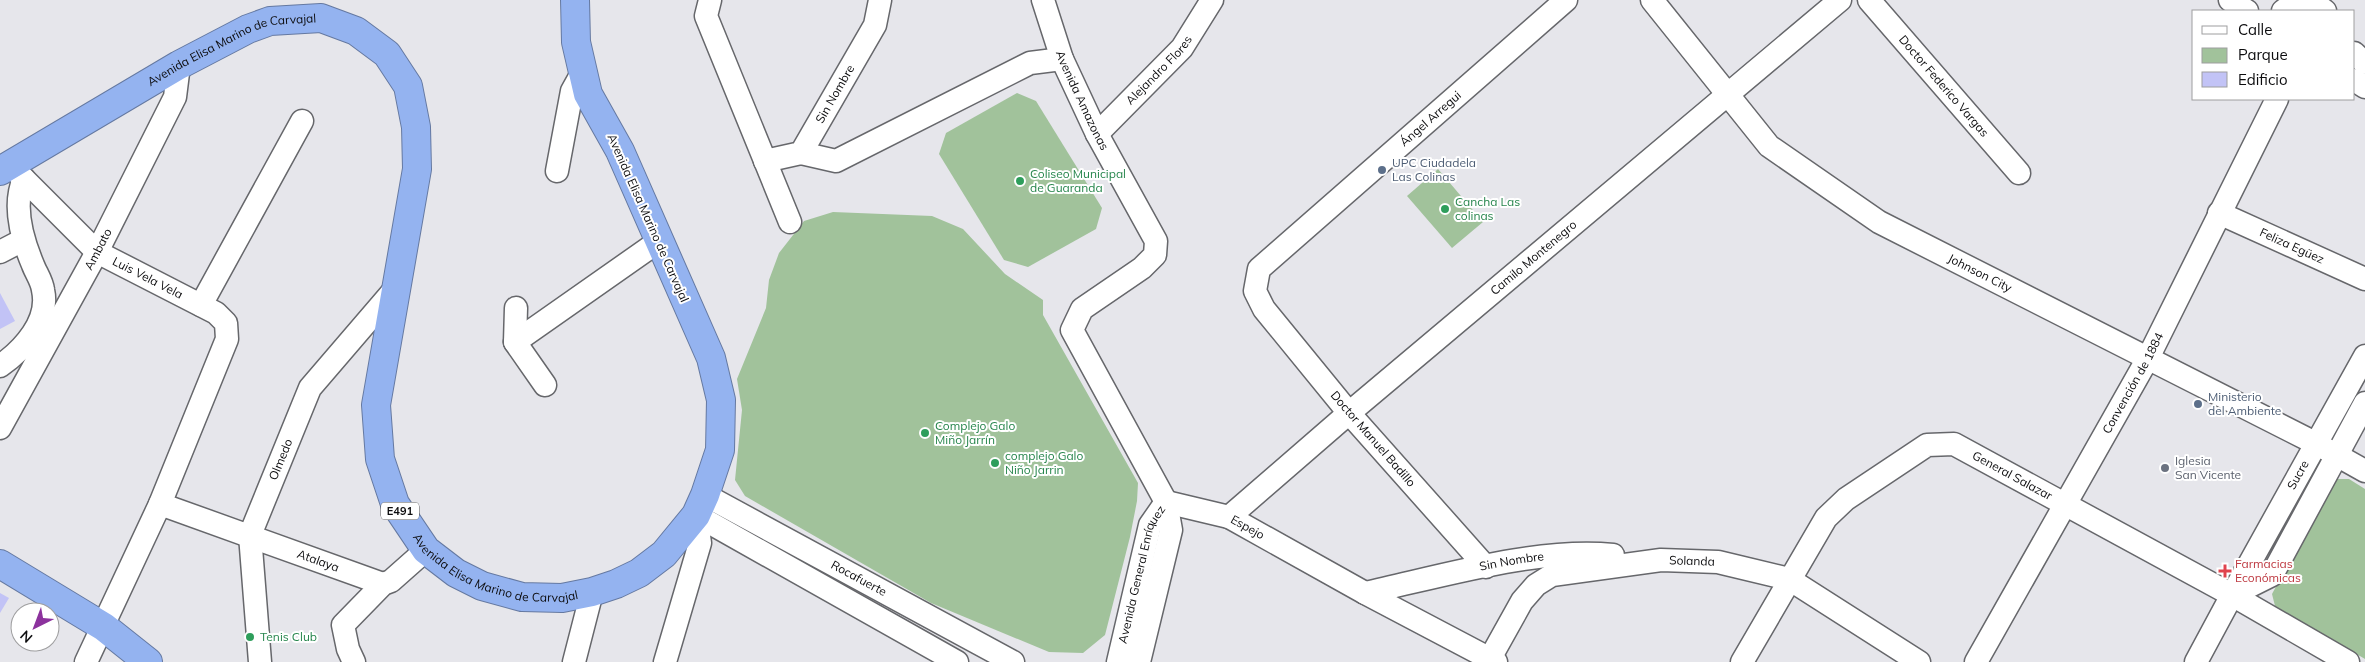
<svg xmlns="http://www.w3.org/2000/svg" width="2365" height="662" font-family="Mulish,sans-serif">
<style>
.green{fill:#a1c29b}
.building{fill:#c2c3f6}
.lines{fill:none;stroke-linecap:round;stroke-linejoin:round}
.minor-casing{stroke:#66676b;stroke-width:25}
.highway-casing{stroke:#6579a1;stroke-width:30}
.minor{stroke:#fff;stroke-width:22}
.highway{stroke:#94b3f0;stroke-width:28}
.service-dot{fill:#5c6f8a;stroke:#fff;stroke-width:2}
.leisure-dot{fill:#2e9e5b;stroke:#fff;stroke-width:2}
.worship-dot{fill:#6b7280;stroke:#fff;stroke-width:2}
.health-dot{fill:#e0444e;stroke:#fff;stroke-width:2}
.labels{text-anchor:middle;stroke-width:4;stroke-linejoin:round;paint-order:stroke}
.shield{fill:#fff;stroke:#565657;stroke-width:1}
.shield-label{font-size:11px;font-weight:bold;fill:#0d0d0f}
.street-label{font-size:12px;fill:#0d0d0f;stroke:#fff}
.service-label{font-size:12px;fill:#4e5e75;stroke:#fff;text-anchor:start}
.leisure-label{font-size:12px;fill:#27864d;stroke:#fff;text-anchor:start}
.worship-label{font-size:12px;fill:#5b616d;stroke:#fff;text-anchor:start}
.health-label{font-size:12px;fill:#be3a42;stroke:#fff;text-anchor:start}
</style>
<rect width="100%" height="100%" fill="#e6e6eb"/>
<g class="green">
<path d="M1017,93L1036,101L1102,208L1096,229L1028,267L1004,260L939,154L946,133Z"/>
<path d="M1438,169L1483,222L1452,248L1407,196Z"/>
<path d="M833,212L932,216L963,229L1005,274L1043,300V315L1138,483L1137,501L1130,537L1105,635L1083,653L1049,652L931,603L745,496L735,480L742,410L737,379L766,308L769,280L779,253L804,221Z"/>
<path d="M2334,479H2349L2365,489V659L2275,606L2272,594Z"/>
</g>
<g class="building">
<path d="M0,293L15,321L0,329Z"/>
<path d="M0,593L9,598L0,613Z"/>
</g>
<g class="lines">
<g class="minor-casing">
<g id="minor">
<path d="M710,0L706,16L790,222"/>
<path id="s1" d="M1043,0L1062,59L1097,134L1156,241L1155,255L1142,268L1082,309L1072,330L1166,502L1171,530L1139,662"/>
<path id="s2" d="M1652,0L1769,146L1879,222L2315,443L2365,471"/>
<path id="s3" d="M1869,0L2019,173"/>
<path d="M2230,0L2247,11"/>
<path d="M2283,11C2295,1 2313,1 2325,11"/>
<path d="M2354,53L2365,63"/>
<path d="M2354,80L2365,87"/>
<path id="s4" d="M1097,134L1182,48L1212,0"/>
<path d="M801,153L836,161L1030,63L1062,59"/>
<path id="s5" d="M765,161L801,153L875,25L880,0"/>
<path id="s6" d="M10,165L97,252L216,313L226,323L227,339L160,504L86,662"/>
<path d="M557,171L572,91L582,73"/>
<path id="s7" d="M2219,213L2365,279"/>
<path d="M0,252L23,240"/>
<path d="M201,305L302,121"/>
<path d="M516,308L515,342L545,385"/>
<path d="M515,342L659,241"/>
<path d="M2365,356L2232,595L2272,575L2365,403"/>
<path d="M0,366C23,350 50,321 43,290C42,281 36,273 33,265C22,239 12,206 24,179"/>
<path id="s8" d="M0,428L97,252L175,97L179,65"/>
<path id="s9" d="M705,495L1013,662"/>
<path id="s10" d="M1166,502L1229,517L1365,593L1496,662"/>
<path id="s11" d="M160,504L383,584"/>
<path d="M696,515L957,662"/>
<path id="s12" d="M1229,517L1349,413L1840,0"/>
<path id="s13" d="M1486,567L1349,413L1264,309L1255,291L1259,269L1566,0"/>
<path id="s14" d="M1365,593C1439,577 1538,547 1613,555"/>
<path id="s15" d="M260,662L250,535L310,388L395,289"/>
<path d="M354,662L348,649L343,625L383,584L391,581L426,550"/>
<path d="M574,662L592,592"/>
<path d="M665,662L700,543L696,515"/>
<path id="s16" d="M1118,662L1150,525L1166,502"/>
<path id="s17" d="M1488,662L1522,601L1536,585L1552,575L1661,560L1718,562L1789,579L1919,662"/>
<path id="s18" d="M1742,662L1826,518L1846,499L1927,445L1954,444L2232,595L2348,662"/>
<path id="s19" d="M1976,662L2148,358L2277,99"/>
<path d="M2196,662L2232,595"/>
</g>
</g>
<g class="highway-casing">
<g id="highway">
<path id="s20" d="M0,171L179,65L248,29L270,21L321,18L356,31L387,54L408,86L416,127L417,169L376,405L380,459L395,504L426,550L456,573L482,586L522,597L562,598L592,592L616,584L639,573L664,554L696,515L705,495L720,450L721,400L711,358L620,151L588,94L576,42L575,0"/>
<path d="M0,564L104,627L148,662"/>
</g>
</g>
<use href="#minor" class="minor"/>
<use href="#highway" class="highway"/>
</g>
<g class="service-dot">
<circle cx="1382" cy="170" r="5"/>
<circle cx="2198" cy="404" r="5"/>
</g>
<g class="leisure-dot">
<circle cx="1020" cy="181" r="5"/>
<circle cx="1445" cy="209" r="5"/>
<circle cx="925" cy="433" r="5"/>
<circle cx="995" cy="463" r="5"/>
<circle cx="250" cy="637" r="5"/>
</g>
<circle class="worship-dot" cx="2165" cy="468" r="5"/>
<path class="health-dot" d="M2222.5 563.5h5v5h5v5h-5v5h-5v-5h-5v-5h5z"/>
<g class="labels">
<rect class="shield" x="381" y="502.5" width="38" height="17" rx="4"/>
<g class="shield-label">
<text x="400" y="515">E491</text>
</g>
<g class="street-label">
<text dy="4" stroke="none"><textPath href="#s20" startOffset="264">Avenida Elisa Marino de Carvajal</textPath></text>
<text dy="4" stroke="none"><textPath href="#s4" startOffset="89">Alejandro Flores</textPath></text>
<text dy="4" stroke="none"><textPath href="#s3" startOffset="114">Doctor Federico Vargas</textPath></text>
<text dy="4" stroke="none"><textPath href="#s5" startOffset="105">Sin Nombre</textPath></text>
<text dy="4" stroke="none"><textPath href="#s1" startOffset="108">Avenida Amazonas</textPath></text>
<text dy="4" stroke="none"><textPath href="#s13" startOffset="611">Ángel Arregui</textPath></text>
<text transform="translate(648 218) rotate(66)" y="4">Avenida Elisa Marino de Carvajal</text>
<text dy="4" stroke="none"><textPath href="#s7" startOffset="80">Feliza Egüez</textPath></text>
<text dy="4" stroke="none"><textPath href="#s8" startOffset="204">Ambato</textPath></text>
<text dy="4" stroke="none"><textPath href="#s12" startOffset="400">Camilo Montenegro</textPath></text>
<text dy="4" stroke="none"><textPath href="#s2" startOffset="434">Johnson City</textPath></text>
<text dy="4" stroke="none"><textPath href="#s6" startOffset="180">Luis Vela Vela</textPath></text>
<text dy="4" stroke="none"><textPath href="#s19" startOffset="320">Convención de 1884</textPath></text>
<text transform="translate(1373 439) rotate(49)" y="4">Doctor Manuel Badillo</text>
<text dy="4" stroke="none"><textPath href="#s15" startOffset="209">Olmedo</textPath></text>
<text dy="4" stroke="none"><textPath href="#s18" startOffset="385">General Salazar</textPath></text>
<text transform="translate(2298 475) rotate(-61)" y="4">Sucre</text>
<text dy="4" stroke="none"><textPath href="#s10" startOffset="86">Espejo</textPath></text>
<text dy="4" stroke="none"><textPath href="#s11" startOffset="168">Atalaya</textPath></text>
<text dy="4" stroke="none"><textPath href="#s20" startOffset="1028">Avenida Elisa Marino de Carvajal</textPath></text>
<text dy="4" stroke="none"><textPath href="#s17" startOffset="251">Solanda</textPath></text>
<text dy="4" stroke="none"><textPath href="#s14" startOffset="150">Sin Nombre</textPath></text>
<text dy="4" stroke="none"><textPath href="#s16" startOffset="91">Avenida General Enríquez</textPath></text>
<text dy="4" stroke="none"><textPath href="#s9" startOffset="175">Rocafuerte</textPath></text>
</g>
<g class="service-label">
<text x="1392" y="167">UPC Ciudadela<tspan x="1392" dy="14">Las Colinas</tspan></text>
<text x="2208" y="401">Ministerio<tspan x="2208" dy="14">del Ambiente</tspan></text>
</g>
<g class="leisure-label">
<text x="1030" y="178">Coliseo Municipal<tspan x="1030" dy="14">de Guaranda</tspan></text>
<text x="1455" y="206">Cancha Las<tspan x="1455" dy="14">colinas</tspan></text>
<text x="935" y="430">Complejo Galo<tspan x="935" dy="14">Miño Jarrín</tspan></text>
<text x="1005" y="460">complejo Galo<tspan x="1005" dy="14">Niño Jarrin</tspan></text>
<text x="260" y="641">Tenis Club</text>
</g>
<g class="worship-label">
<text x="2175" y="465">Iglesia<tspan x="2175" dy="14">San Vicente</tspan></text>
</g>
<g class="health-label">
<text x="2235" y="568">Farmacias<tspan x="2235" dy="14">Económicas</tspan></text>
</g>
</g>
<rect x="2192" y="10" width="162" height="90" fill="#ffffff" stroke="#9e9e9f"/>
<rect x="2202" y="26" width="25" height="8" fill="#ffffff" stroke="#9e9e9f"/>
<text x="2238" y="35" font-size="15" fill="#0d0d0f">Calle</text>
<rect x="2202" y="48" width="25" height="15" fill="#a1c29b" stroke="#9e9e9f"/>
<text x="2238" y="60" font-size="15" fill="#0d0d0f">Parque</text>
<rect x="2202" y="72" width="25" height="15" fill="#c2c3f6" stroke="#9e9e9f"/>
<text x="2238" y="85" font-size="15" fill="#0d0d0f">Edificio</text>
<g transform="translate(35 627) rotate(222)"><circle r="24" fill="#ffffff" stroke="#9e9e9f"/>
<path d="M0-4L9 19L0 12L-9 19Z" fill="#8c329d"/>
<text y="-8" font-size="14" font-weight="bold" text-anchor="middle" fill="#0d0d0f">N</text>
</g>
</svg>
